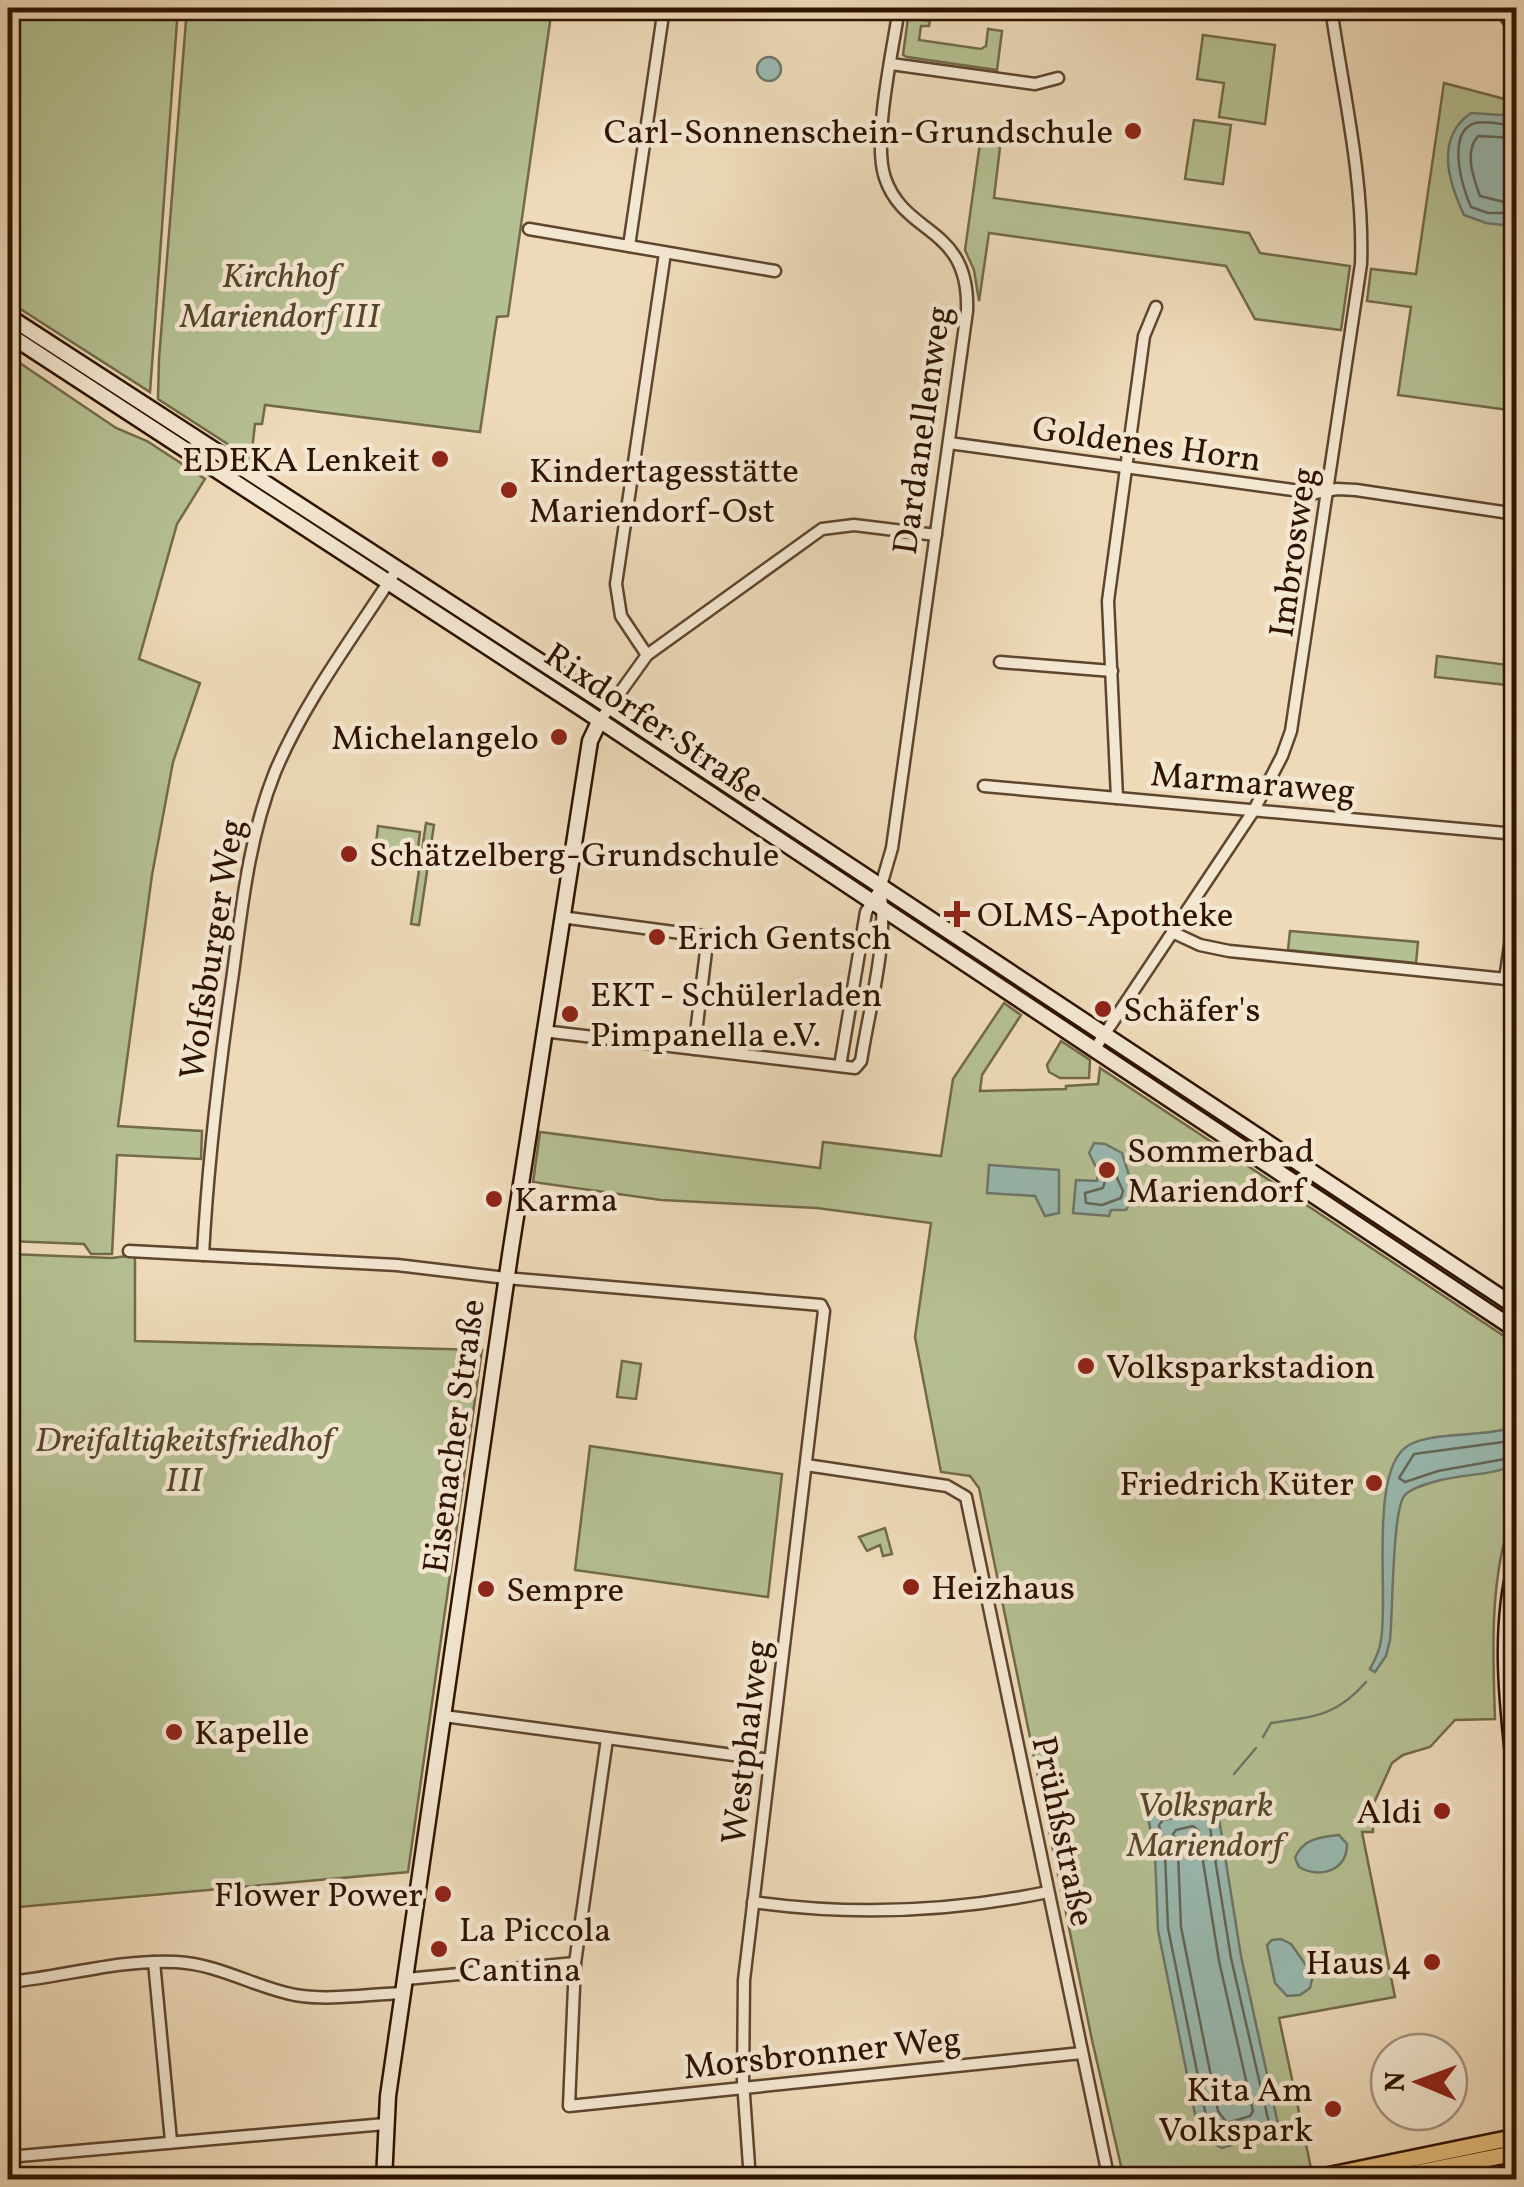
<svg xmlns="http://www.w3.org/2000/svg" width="1524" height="2187" font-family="Vollkorn,serif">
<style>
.green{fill:#b5c092;stroke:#726a49;stroke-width:2.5}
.water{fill:#99bab1;stroke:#6e776a;stroke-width:2.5}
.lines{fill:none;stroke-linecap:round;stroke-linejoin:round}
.shore{stroke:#646658;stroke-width:2.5}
.stream{stroke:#6e776a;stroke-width:2.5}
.street-casing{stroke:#5e452e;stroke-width:15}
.secondary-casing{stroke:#2e1300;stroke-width:19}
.primary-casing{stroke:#2e1300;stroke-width:20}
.street{stroke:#f4e7d2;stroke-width:10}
.secondary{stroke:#f4e7d2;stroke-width:14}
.primary{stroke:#e7bd7c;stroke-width:15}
.poi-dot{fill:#8f2418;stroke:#f4e7d2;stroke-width:4}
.labels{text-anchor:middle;stroke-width:9;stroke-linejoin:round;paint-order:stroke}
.poi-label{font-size:35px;fill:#2e1300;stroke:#f4e7d2;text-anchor:start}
.park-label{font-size:35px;font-style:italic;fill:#56472c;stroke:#f4e7d2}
.street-label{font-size:35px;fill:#2e1300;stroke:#f4e7d2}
</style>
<rect width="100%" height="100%" fill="#eedab9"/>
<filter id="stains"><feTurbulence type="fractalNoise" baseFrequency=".002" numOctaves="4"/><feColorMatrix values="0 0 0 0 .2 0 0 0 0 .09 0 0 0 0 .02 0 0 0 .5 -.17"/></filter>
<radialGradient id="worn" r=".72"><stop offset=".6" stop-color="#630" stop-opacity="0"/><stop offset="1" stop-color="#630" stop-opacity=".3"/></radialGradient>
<g class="green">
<path d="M8,8H178L150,392L8,301Z"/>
<path d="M187,8H552L508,316L497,317L480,432L265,405L262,424H255L251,459L158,399L159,359Z"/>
<path d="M908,18L930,21L929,26H921L919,40L981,49L986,46L988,29L1002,31L997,70L907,57L903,55Z"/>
<path d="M1203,35L1275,45L1265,124L1219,117L1224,83L1197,79Z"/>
<path d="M1444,83L1516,102V411L1398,395L1411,307L1367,301L1371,269L1416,274Z"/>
<path d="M1194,120L1231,125L1223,184L1185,179Z"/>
<path d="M981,136L1001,139L994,198L1249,233L1260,253L1350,266L1341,330L1255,319L1226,266L989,233L979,301L974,270L965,250Z"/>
<path d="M8,355L116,428L147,441L205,479L177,524L139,659L200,683L173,762L152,875L118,1126L202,1131L201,1159L117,1155L112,1254H91L84,1244L8,1241Z"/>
<path d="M1437,656L1516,666V686L1435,677Z"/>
<path d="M643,736L860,879L857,889L639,740Z"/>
<path d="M426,823L434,825L419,925L411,924Z"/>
<path d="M378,826L420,832L417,857L375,851Z"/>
<path d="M1290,931L1418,942L1416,963L1288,950Z"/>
<path d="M1004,1003L1021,1015L982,1075L980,1091L1066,1089V1086L1098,1084L1100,1068L1516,1344V1527L1506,1535C1490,1593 1493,1659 1495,1719L1455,1720L1430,1747L1403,1755L1392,1763L1373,1805V1832H1362L1395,1997L1279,2018L1311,2168L1254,2179H1124L1092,2040L979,1488L970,1476L941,1472L915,1337L931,1223L817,1208L661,1200L533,1182L540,1132L820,1168L823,1142L941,1156L953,1079Z"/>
<path d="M1061,1041L1090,1060L1089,1078H1060L1049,1072L1047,1065Z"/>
<path d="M8,1254L112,1258L135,1255V1341L482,1350L408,1872L8,1908Z"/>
<path d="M622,1361L641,1364L636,1399L617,1397Z"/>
<path d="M590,1446L782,1474L768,1597L575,1570Z"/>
<path d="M885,1528L892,1554L883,1556L880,1545L867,1551L859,1537Z"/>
</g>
<g class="water">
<circle cx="769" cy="69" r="12"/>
<path d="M1471,113L1516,116V218L1511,226L1486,223L1464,215C1448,181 1435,138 1471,113Z"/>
<path d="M1094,1143L1105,1144L1122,1153L1135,1194L1126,1210H1111L1109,1216L1073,1213L1076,1180L1097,1181L1098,1171L1089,1153Z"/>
<path d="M989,1165L1059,1170V1213L1045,1216L1035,1196L987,1193Z"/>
<path d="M1516,1426V1465C1492,1475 1466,1474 1441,1480C1430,1483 1413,1487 1405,1495C1392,1508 1393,1614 1390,1640L1386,1656L1375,1672L1370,1669C1375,1660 1380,1650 1381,1640C1389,1596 1368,1468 1409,1445C1434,1431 1485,1438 1516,1426Z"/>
<path d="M1206,1800H1213L1217,1806L1241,1956L1280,2133L1278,2137L1251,2139L1222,2148L1208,2141L1196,2119L1158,1930L1155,1854L1148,1817L1151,1812Z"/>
<path d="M1339,1835L1347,1844C1347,1871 1320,1879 1299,1867L1295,1858C1302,1839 1320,1837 1339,1835Z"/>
<path d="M1281,1939L1291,1944L1313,1975L1310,1988L1300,1995L1287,1996L1275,1983L1267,1945L1272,1940Z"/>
</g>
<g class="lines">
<g class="shore">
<path d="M1516,126C1504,125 1487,120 1475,123C1446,132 1462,188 1471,207L1488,213H1516"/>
<path d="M1516,138L1478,136C1464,152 1473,177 1480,196L1504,202L1516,201"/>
<path d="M1113,1169L1123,1191L1121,1198L1102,1205L1086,1203L1085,1193L1103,1188L1108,1171Z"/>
<path d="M1516,1437L1503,1442L1414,1454L1399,1478L1405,1482L1438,1471L1516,1457"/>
<path d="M1203,1811L1208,1815L1231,1958L1269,2123L1265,2128L1221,2138L1215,2134L1206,2116L1168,1928L1165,1854L1159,1825L1163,1820Z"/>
<path d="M1193,1826L1198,1830L1219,1961L1253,2111L1250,2116L1227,2123L1218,2111L1181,1927L1178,1853L1173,1834L1176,1830Z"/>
</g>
<g class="stream">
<path d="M1263,1737L1271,1723C1313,1717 1337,1716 1366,1682"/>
<path d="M1234,1774L1256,1748"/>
</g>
<g class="street-casing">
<g id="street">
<path d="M1500,8L1516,32"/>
<path d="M891,64L1035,84L1058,78"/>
<path d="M529,229L775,271"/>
<path d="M629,246L664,8"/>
<path d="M949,443L1315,493L1337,489L1356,490L1516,514"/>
<path d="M647,655L621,616L616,584L665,253"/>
<path d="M1000,662L1112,671"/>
<path d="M599,722L647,655L822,529L854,525L936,535"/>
<path d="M984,786L1516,834"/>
<path d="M1117,798L1108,601L1144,336L1156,307"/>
<path d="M561,917L704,936L707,943L694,1049"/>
<path d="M1172,932L1200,945L1229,951L1516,980"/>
<path d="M1505,979L1516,905"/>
<path d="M543,1031L855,1068L861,1061C869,1009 889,940 880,889"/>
<path d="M1094,1050L1254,810L1282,756L1291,731L1361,264C1364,178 1343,92 1331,8"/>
<path d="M840,1066L866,912L880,889L892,848L967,311C970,225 905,237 885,178C872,140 893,50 899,8"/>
<path d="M129,1251L397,1265L506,1278L821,1305L824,1311L744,1980L743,2081L750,2180"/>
<path d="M203,1255C208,1158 219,1069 233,973C242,905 249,837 275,772C305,700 355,635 397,569"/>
<path d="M806,1465L947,1486L966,1497L1109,2180"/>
<path d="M444,1716L770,1760"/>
<path d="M607,1739L575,1963L569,2106L1082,2053"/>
<path d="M753,1902C852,1916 950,1912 1048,1892"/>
<path d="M154,1962L171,2141"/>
<path d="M406,1979L575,1963"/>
<path d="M8,1982C64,1977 119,1959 176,1962C219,1964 254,1987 295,1995C330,2001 369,1994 404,1993"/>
<path d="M8,2157L385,2124"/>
</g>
</g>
<g class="secondary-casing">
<g id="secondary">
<path d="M8,316L595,697L1516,1307"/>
<path d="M8,334L581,708L1516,1330"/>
<path d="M1516,1564C1498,1632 1508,1711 1516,1781"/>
<path d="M384,2180L388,2096L510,1255L590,741L599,722"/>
</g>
</g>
<g class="primary-casing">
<g id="primary">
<path d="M1307,2180L1516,2137"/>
<path d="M1381,2180L1516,2153"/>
</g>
</g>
<use href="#street" class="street"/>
<use href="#secondary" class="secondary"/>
<use href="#primary" class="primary"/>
</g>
<g class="poi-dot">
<circle cx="1133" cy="131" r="10"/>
<circle cx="440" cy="459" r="10"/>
<circle cx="509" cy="490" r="10"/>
<circle cx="559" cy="737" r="10"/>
<circle cx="349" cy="854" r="10"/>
<path d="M952 899h10v10h10v10h-10v10h-10v-10h-10v-10h10z"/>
<circle cx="657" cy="937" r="10"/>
<circle cx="1103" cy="1009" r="10"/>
<circle cx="570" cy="1014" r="10"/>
<circle cx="1107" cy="1170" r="10"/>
<circle cx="494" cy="1199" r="10"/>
<circle cx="1086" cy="1366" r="10"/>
<circle cx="1374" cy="1483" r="10"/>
<circle cx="911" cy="1587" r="10"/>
<circle cx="486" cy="1589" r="10"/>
<circle cx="174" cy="1732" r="10"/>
<circle cx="1442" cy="1811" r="10"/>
<circle cx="443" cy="1894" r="10"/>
<circle cx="439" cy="1949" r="10"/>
<circle cx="1432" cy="1962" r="10"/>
<circle cx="1333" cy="2109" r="10"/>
</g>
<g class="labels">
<g class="poi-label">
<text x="1113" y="143" text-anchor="end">Carl-Sonnenschein-Grundschule</text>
<text x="420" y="471" text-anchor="end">EDEKA Lenkeit</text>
<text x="529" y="482">Kindertagesstätte<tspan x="529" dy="40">Mariendorf-Ost</tspan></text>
<text x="539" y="749" text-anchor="end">Michelangelo</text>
<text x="369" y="866">Schätzelberg-Grundschule</text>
<text x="977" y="926">OLMS-Apotheke</text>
<text x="677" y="949">Erich Gentsch</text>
<text x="590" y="1006">EKT - Schülerladen<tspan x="590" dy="40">Pimpanella e.V.</tspan></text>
<text x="1123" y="1021">Schäfer's</text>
<text x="1127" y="1162">Sommerbad<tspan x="1127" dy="40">Mariendorf</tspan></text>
<text x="514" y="1211">Karma</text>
<text x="1106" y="1378">Volksparkstadion</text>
<text x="1354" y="1495" text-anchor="end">Friedrich Küter</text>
<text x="931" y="1599">Heizhaus</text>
<text x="506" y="1601">Sempre</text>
<text x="194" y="1744">Kapelle</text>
<text x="1422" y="1823" text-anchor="end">Aldi</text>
<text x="423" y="1906" text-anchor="end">Flower Power</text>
<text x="459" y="1941">La Piccola<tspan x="459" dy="40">Cantina</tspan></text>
<text x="1412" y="1974" text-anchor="end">Haus 4</text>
<text x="1313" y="2101" text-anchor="end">Kita Am<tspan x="1313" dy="40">Volkspark</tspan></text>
</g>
<g class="park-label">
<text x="280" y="287">Kirchhof<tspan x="280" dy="40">Mariendorf III</tspan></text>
<text x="184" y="1451">Dreifaltigkeitsfriedhof<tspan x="184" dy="40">III</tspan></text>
<text x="1205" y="1816">Volkspark<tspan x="1205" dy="40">Mariendorf</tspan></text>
</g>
<g class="street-label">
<text transform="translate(921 430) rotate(-82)" y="12">Dardanellenweg</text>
<text transform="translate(1147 443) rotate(8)" y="12">Goldenes Horn</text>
<text transform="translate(1292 552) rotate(-82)" y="12">Imbrosweg</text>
<text transform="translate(655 722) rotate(34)" y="12">Rixdorfer Straße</text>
<text transform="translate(1253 782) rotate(5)" y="12">Marmaraweg</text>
<text transform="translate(211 949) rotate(-81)" y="12">Wolfsburger Weg</text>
<text transform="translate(453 1436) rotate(-82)" y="12">Eisenacher Straße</text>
<text transform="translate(745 1742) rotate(-83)" y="12">Westphalweg</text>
<text transform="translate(1064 1831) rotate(78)" y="12">Prühßstraße</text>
<text transform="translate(822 2052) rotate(-6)" y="12">Morsbronner Weg</text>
</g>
</g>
<rect width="1524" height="2187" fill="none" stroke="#eedab9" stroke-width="40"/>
<rect x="10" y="10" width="1504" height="2167" fill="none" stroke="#2e1300" stroke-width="5"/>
<rect x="20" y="20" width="1484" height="2147" fill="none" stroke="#2e1300" stroke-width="2.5"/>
<g transform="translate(1419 2082) rotate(271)"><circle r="48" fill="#f4e7d2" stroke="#a5927e" stroke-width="2.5"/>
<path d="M0-8L18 38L0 25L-18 38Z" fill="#8f2418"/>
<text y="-15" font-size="28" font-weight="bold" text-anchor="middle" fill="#2e1300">N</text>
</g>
<rect width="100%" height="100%" filter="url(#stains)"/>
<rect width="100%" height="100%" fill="url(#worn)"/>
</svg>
